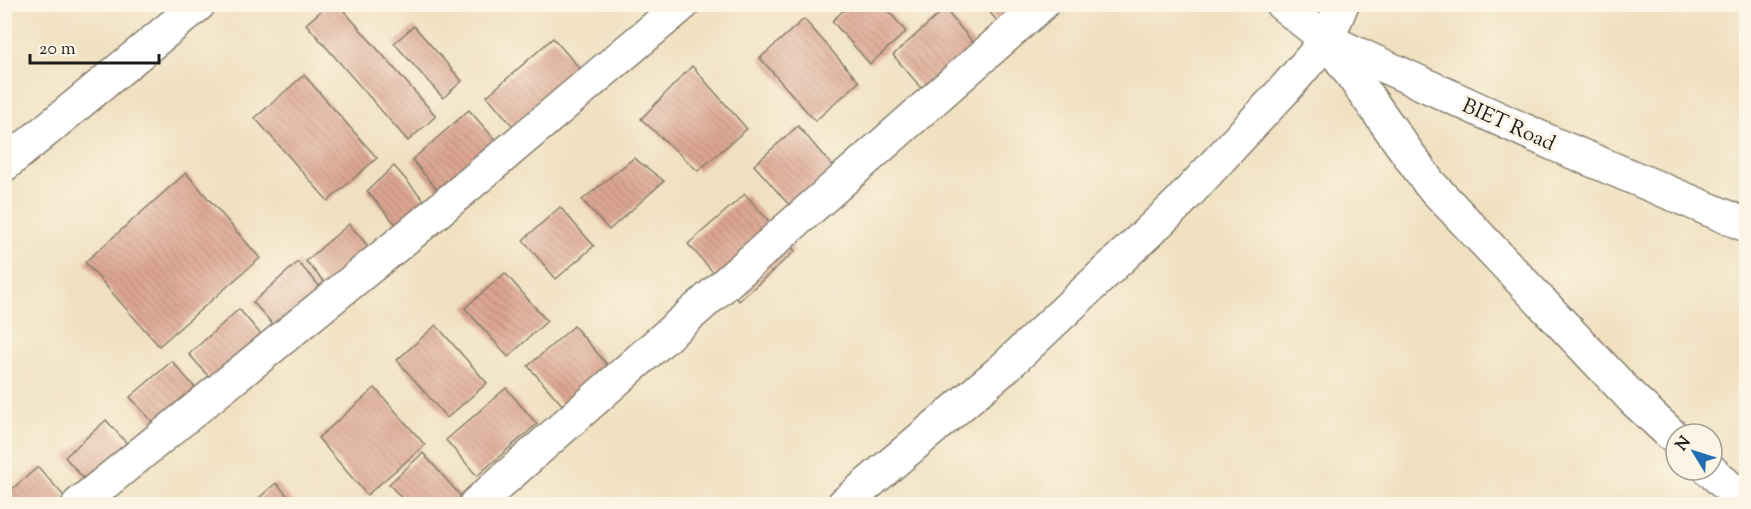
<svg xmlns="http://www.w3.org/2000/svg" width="1751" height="509" font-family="'Sorts Mill Goudy',serif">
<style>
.building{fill:url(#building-back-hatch)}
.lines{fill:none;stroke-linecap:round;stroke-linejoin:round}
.minor-casing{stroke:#867e6e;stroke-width:36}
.tertiary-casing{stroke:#867e6e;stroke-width:36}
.secondary-casing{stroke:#867e6e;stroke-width:36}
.minor{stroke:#fff;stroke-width:33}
.tertiary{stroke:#fff;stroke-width:33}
.secondary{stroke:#fff;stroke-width:33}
.labels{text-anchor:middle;stroke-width:6;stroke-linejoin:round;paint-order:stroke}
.street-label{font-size:21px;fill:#1c1c1c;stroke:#fcf5e5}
</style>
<defs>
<pattern id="building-back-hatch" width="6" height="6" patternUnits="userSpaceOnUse" patternTransform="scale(1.5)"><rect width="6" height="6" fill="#dca691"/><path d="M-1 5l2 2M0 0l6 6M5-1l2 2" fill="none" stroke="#bc8e7c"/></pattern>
</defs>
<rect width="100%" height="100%" fill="#fcf5e5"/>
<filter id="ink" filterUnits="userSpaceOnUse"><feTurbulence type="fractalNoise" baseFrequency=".0167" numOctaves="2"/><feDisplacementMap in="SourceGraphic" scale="12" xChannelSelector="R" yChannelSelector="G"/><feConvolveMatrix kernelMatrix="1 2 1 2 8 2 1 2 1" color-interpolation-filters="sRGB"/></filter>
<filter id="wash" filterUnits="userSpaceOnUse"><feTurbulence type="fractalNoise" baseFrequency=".008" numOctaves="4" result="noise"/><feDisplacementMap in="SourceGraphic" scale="24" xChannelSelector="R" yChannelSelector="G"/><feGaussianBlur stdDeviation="1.35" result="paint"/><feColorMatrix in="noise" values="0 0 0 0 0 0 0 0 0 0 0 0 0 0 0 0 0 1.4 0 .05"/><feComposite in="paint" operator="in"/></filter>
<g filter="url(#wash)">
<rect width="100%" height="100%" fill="#f0e0c0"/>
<g id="blocks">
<g class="building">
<path d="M329,4H338L436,116L408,141L306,24Z"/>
<path d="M851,4H883L906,32L870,64L832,21Z"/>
<path d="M918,4H938L927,14Z"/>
<path d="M983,4H1040L1007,33Z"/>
<path d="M945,9L975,45L923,90L893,55Z"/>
<path d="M804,19L859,82L815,121L760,58Z"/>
<path d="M414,26L462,81L443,98L394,43Z"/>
<path d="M553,38L590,80L524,139L487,96Z"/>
<path d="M692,66L747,129L698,171L641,119Z"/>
<path d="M304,75L377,158L328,201L255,118Z"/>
<path d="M469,110L505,151L447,201L412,160Z"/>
<path d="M798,126L834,168L790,206L754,165Z"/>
<path d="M634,158L664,181L609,230L582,200Z"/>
<path d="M394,166L434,212L406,236L367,191Z"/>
<path d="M186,173L260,258L159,346L85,262Z"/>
<path d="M745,194L795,251L739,301L688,244Z"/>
<path d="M560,207L594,246L556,279L523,240Z"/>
<path d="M349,224L380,260L337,297L306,261Z"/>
<path d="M298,262L329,297L284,337L253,302Z"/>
<path d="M505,273L547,321L508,357L465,308Z"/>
<path d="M239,309L275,351L225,395L189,354Z"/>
<path d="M436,325L487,383L447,418L397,360Z"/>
<path d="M574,326L610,368L565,408L528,366Z"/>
<path d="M172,361L207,402L167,438L130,397Z"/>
<path d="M375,388L425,445L367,495L318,438Z"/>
<path d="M506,388L537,424L477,476L446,440Z"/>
<path d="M106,420L138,456L96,493L65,457Z"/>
<path d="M423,453L465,501L461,504H407L389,484Z"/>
<path d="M38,467L71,504H4V496Z"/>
<path d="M276,483L295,504H252Z"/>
</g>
</g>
</g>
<g filter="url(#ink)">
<use href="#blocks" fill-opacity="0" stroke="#867e6e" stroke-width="1.5"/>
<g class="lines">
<g class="minor-casing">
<g id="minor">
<path d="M1327,40L1429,183L1633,399L1676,439"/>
<path d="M1710,470L1746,503"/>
<path d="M79,504L413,232L683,4"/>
<path d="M476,504L1042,4"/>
<path d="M844,504L1002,370L1178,204L1284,90L1327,40L1342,4"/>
</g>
</g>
<g class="tertiary-casing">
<path id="tertiary" d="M1282,4L1327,40L1556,145L1746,225"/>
</g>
<g class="secondary-casing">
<path id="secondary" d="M4,165L199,4"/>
</g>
<use href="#minor" class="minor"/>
<use href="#tertiary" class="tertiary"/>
<use href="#secondary" class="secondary"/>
</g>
</g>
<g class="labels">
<g class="street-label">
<text transform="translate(1509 124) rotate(24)" y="7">BIET Road</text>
</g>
</g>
<rect width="1751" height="509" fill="none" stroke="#fcf5e5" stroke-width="24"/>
<g transform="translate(1694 452) rotate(308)"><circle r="28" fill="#fcf5e5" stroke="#a29e95" stroke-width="1.5"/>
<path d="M0-4.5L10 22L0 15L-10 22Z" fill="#1f6fb2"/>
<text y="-9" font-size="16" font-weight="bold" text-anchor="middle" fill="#1c1c1c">N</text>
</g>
<path d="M30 54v9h129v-9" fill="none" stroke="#1c1c1c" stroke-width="3"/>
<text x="39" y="54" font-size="18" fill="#1c1c1c" stroke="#fcf5e5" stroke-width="4.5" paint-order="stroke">20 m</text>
</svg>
